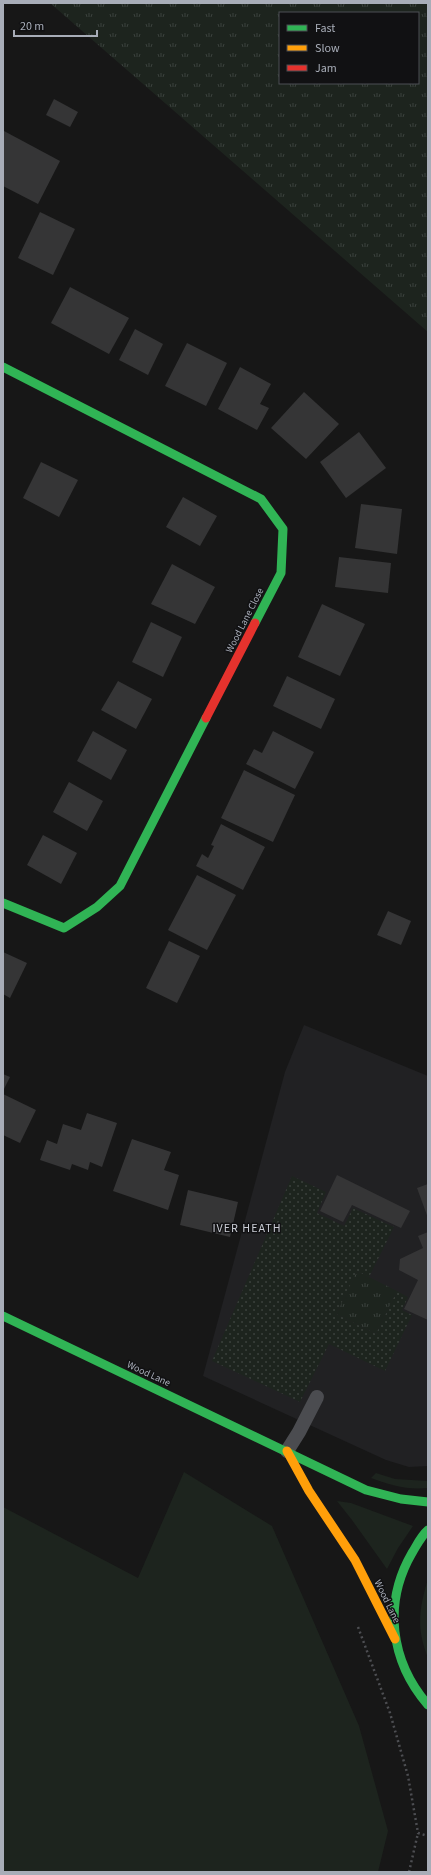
<svg xmlns="http://www.w3.org/2000/svg" width="431" height="1875" font-family="'Source Sans 3',sans-serif">
<style>
.built{fill:#212123}
.grass{fill:#1d241e}
.park{fill:url(#park-tufts);fill-rule:evenodd}
.garden{fill:url(#garden-dots)}
.building{fill:#353536}
.lines{fill:none;stroke-linecap:round;stroke-linejoin:round}
.path{stroke:#4d4e52;stroke-width:2.5;stroke-dasharray:2 3;stroke-linecap:butt}
.lane{stroke:#4b4c50;stroke-width:14}
.fast{stroke:#30b455;stroke-width:9}
.slow{stroke:#ff9f0a;stroke-width:9}
.jam{stroke:#e5322d;stroke-width:9}
.labels{text-anchor:middle;stroke-width:3;stroke-linejoin:round;paint-order:stroke}
.street-label{font-size:10px;fill:#a8adb8;stroke:#111113}
.quarter-label{font-size:12px;letter-spacing:1px;fill:#c9ccd4;stroke:#111113}
</style>
<defs>
<pattern id="park-tufts" width="24" height="20" patternUnits="userSpaceOnUse"><rect width="24" height="20" fill="#1d241e"/><path d="M3 7l-1-3M5 7V3M7 7l1-3M15 17l-1-3M17 17v-4M19 17l1-3" fill="none" stroke="#3b413d"/></pattern>
<pattern id="garden-dots" width="8" height="8" patternUnits="userSpaceOnUse"><rect width="8" height="8" fill="#1d241e"/><path d="M2 2h.1M6 6h.1" fill="none" stroke="#3b413d" stroke-width="1.8" stroke-linecap="round"/></pattern>
</defs>
<rect width="100%" height="100%" fill="#171717"/>
<path class="built" d="M304,1025L428,1076V1466L409,1467L386,1460L203,1376L285,1072Z"/>
<g class="grass">
<path d="M184,1472L272,1526L359,1726L388,1831L378,1872H3V1507L138,1578Z"/>
<path d="M376,1473L395,1479L428,1481V1488C406,1490 391,1485 371,1478Z"/>
<path d="M337,1501L351,1503L413,1526L398,1548L387,1569L352,1520Z"/>
<path d="M428,1579V1658C416,1628 419,1609 428,1579Z"/>
</g>
<g class="park">
<path d="M50,3H428V332ZM280,13H418V83H280Z"/>
<path d="M357,1271L397,1291L376,1334L336,1314Z"/>
</g>
<path class="garden" d="M292,1176L326,1192L317,1213L344,1226L353,1208L394,1227L369,1277L357,1271L336,1314L376,1334L397,1291L408,1297L402,1310L412,1315L385,1371L329,1344L300,1402L212,1361Z"/>
<g class="building">
<path d="M54,99L78,112L70,127L46,115Z"/>
<path d="M4,131L60,161L38,204L3,186Z"/>
<path d="M40,212L75,229L53,275L18,258Z"/>
<path d="M70,287L129,318L109,354L51,323Z"/>
<path d="M135,329L163,344L148,375L119,360Z"/>
<path d="M187,343L227,363L206,406L165,386Z"/>
<path d="M240,367L271,384L260,404L269,408L257,430L218,409Z"/>
<path d="M304,392L339,424L306,459L271,428Z"/>
<path d="M359,432L386,468L346,498L320,462Z"/>
<path d="M41,462L78,480L59,517L23,498Z"/>
<path d="M183,497L217,516L200,546L166,527Z"/>
<path d="M361,504L402,509L397,554L355,548Z"/>
<path d="M339,557L391,563L388,593L335,587Z"/>
<path d="M172,564L215,587L195,624L151,604Z"/>
<path d="M322,604L365,624L340,676L298,657Z"/>
<path d="M151,622L182,637L163,677L132,662Z"/>
<path d="M287,676L335,699L321,729L273,706Z"/>
<path d="M118,681L152,699L136,729L101,710Z"/>
<path d="M93,731L127,750L111,780L77,761Z"/>
<path d="M273,731L314,752L295,789L246,764L254,749L262,753Z"/>
<path d="M244,770L295,795L273,842L221,818Z"/>
<path d="M69,782L103,801L87,831L53,812Z"/>
<path d="M221,824L265,847L243,890L196,866L202,854L208,858L214,846L211,845Z"/>
<path d="M43,835L77,853L61,884L27,865Z"/>
<path d="M197,875L236,895L207,950L168,930Z"/>
<path d="M388,911L411,921L401,945L377,935Z"/>
<path d="M169,941L200,956L177,1003L146,988Z"/>
<path d="M3,952L27,963L10,998L3,994Z"/>
<path d="M3,1074L10,1077L3,1091Z"/>
<path d="M3,1094L36,1110L20,1143L3,1135Z"/>
<path d="M87,1113L117,1123L102,1167L90,1162L88,1170L72,1164L70,1170L40,1160L47,1140L57,1144L63,1124L81,1130Z"/>
<path d="M132,1139L171,1152L164,1170L179,1175L168,1210L113,1191Z"/>
<path d="M337,1175L410,1211L401,1228L352,1205L343,1222L320,1211Z"/>
<path d="M428,1184V1218L417,1188Z"/>
<path d="M188,1190L238,1202L230,1237L180,1225Z"/>
<path d="M428,1232V1320L404,1309L418,1280L399,1270L400,1259L423,1248L418,1236Z"/>
</g>
<g class="lines">
<g class="path">
<path d="M358,1627L390,1713L408,1776L418,1833L428,1836"/>
<path d="M409,1872L418,1833"/>
</g>
<path class="lane" d="M287,1451L299,1432L317,1397"/>
<g class="fast">
<path d="M3,367L261,499L283,529L281,573L255,623"/>
<path d="M3,903L64,928L97,907L120,886L206,718"/>
<path d="M3,1316L366,1490L401,1499L428,1502"/>
<path d="M428,1530C421,1536 417,1545 412,1553C383,1603 390,1661 428,1705"/>
</g>
<path class="slow" d="M287,1451L309,1491L355,1560L395,1639"/>
<path class="jam" d="M206,718L255,623"/>
</g>
<g class="labels">
<g class="street-label">
<text transform="translate(244 620) rotate(-63)" y="4">Wood Lane Close</text>
<text transform="translate(149 1373) rotate(25)" y="4">Wood Lane</text>
<text transform="translate(388 1601) rotate(64)" y="4">Wood Lane</text>
</g>
<g class="quarter-label">
<text x="247" y="1232">IVER HEATH</text>
</g>
</g>
<rect width="431" height="1875" fill="none" stroke="#a8adb8" stroke-width="8"/>
<rect x="279" y="12" width="140" height="72" fill="#111113" stroke="#4d4f55"/>
<rect x="287" y="25" width="20" height="6" fill="#30b455" stroke="#4d4f55"/>
<text x="315" y="32" font-size="12" fill="#a8adb8">Fast</text>
<rect x="287" y="45" width="20" height="6" fill="#ff9f0a" stroke="#4d4f55"/>
<text x="315" y="52" font-size="12" fill="#a8adb8">Slow</text>
<rect x="287" y="65" width="20" height="6" fill="#e5322d" stroke="#4d4f55"/>
<text x="315" y="72" font-size="12" fill="#a8adb8">Jam</text>
<path d="M14 30v6h83v-6" fill="none" stroke="#a8adb8" stroke-width="2"/>
<text x="20" y="30" font-size="12" fill="#a8adb8" stroke="#111113" stroke-width="3" paint-order="stroke">20 m</text>
</svg>
